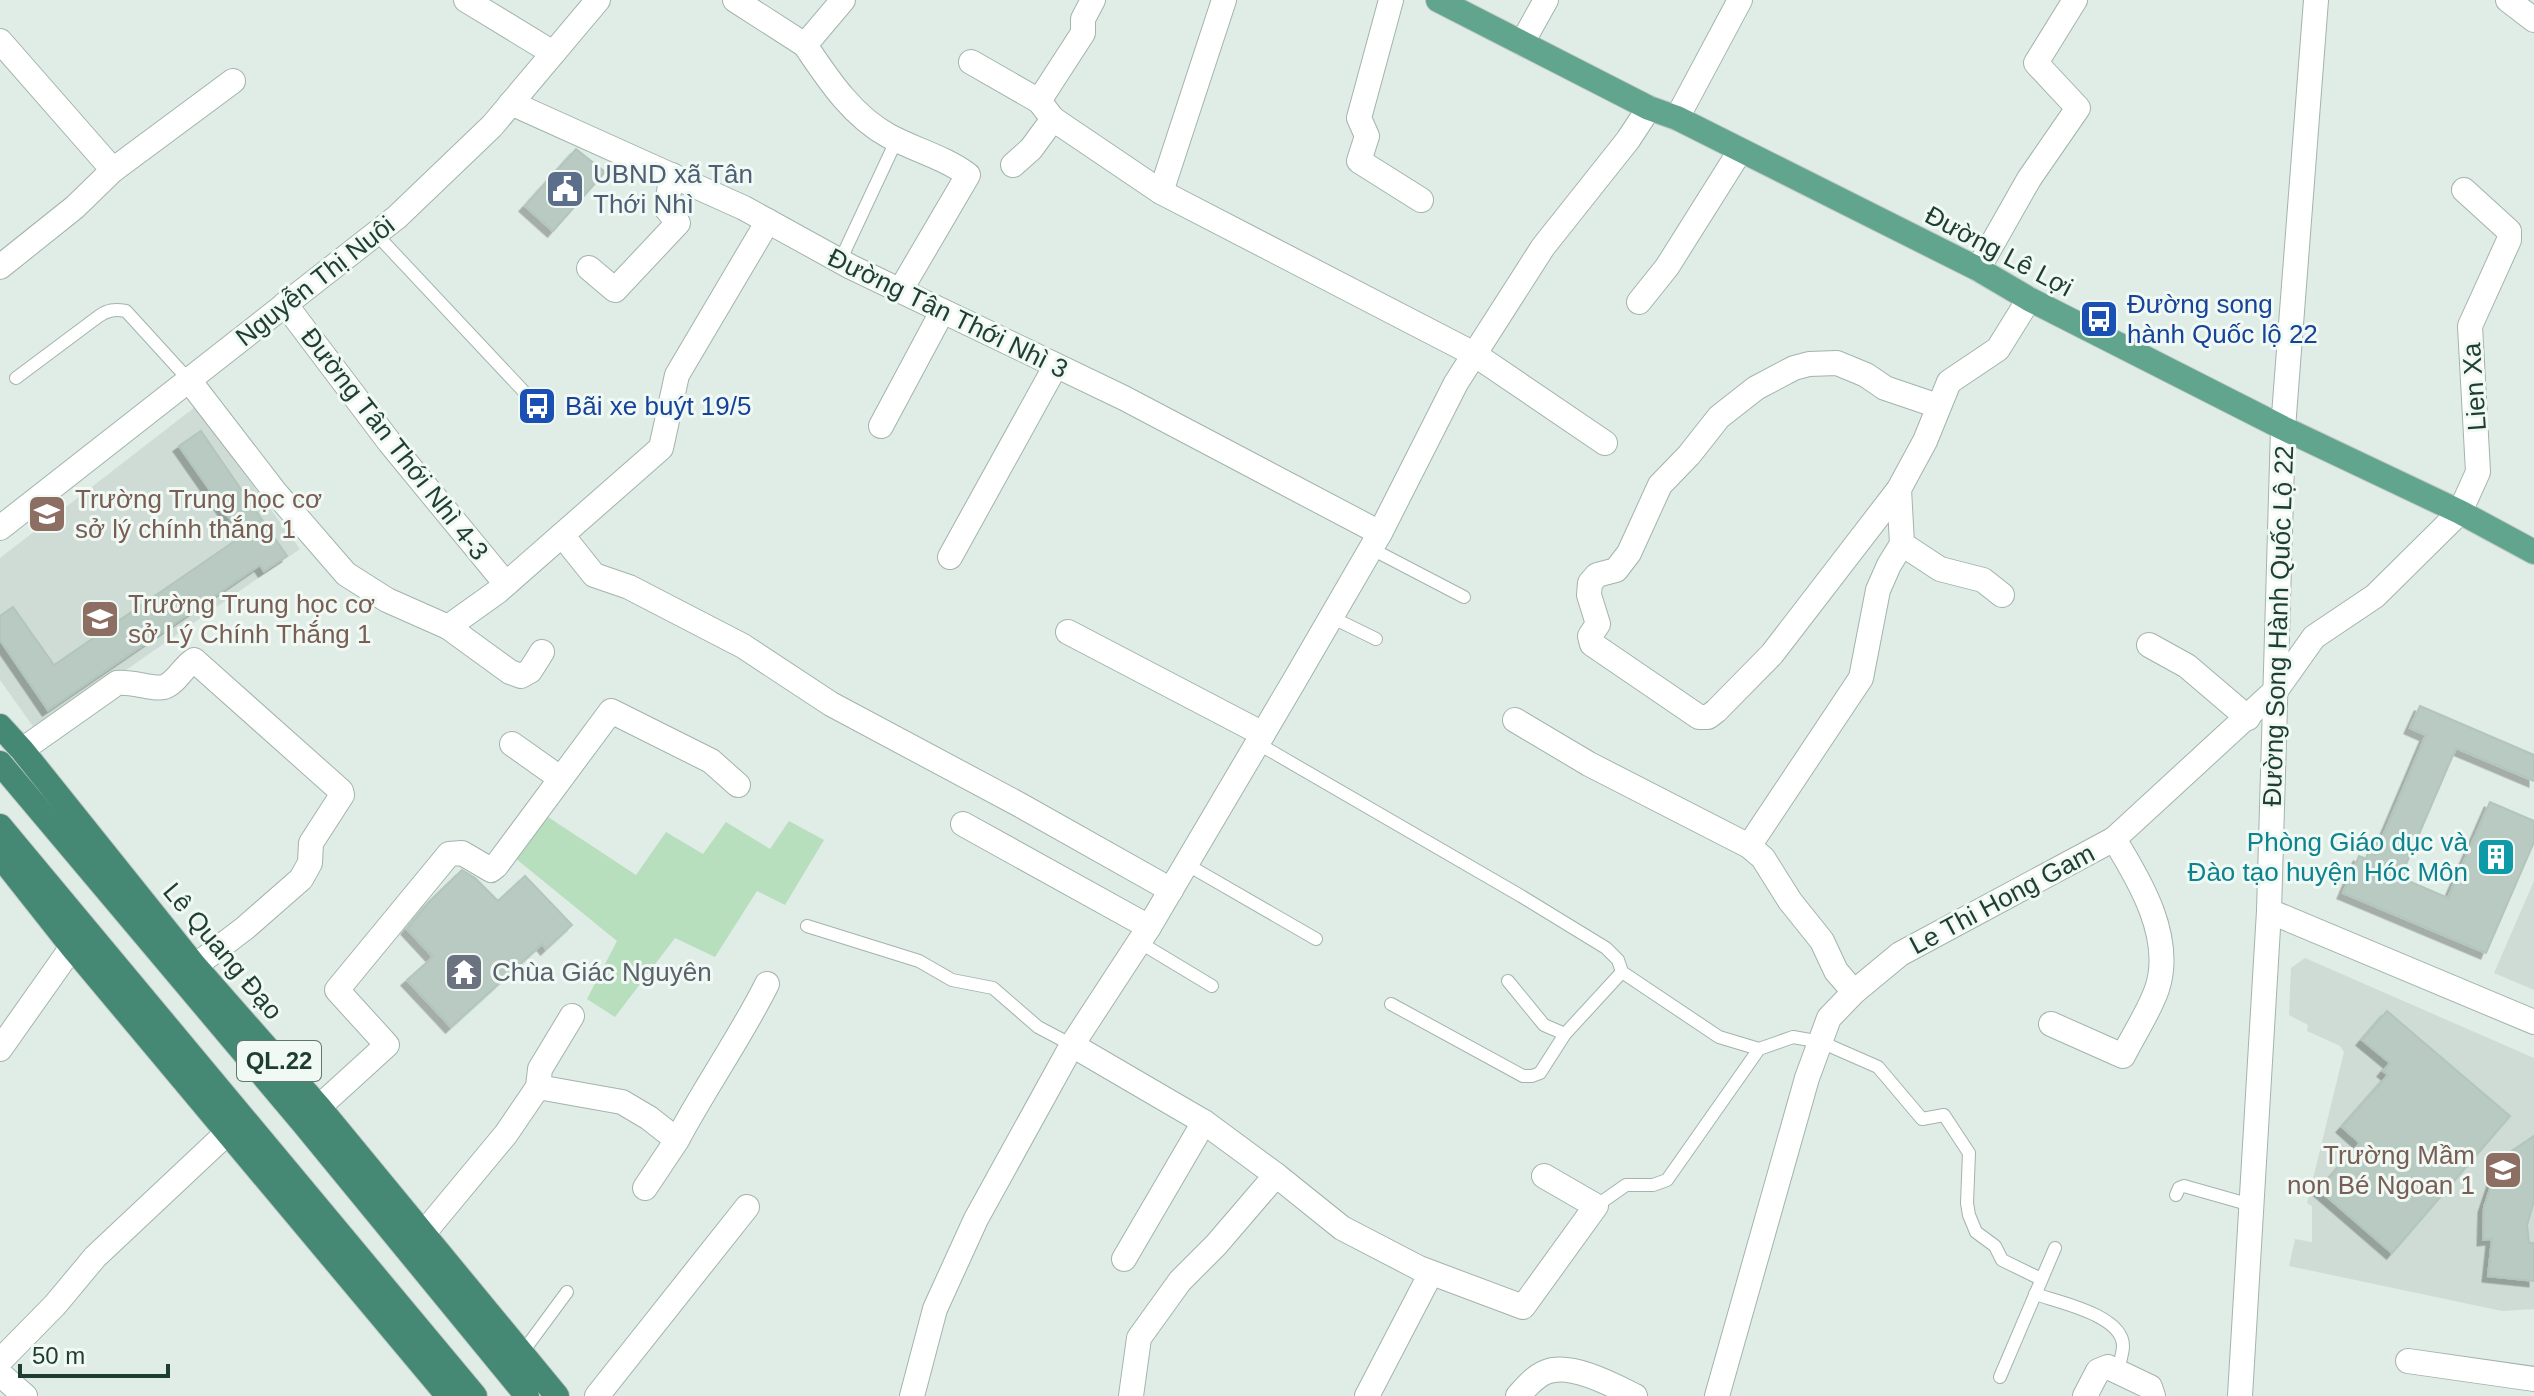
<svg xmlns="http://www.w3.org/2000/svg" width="2534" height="1396" font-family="Helvetica,sans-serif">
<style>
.built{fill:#cedcd5}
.green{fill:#b7dfbe}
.building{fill:#b8cac1;stroke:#b2c6bc;stroke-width:2;filter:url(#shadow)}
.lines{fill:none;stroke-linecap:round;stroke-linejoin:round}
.service-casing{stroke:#a2b4ad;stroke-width:14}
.minor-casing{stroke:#a2b4ad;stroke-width:26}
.tertiary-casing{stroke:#a2b4ad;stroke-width:26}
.primary-casing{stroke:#c0c9c6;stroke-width:26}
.trunk-casing{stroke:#c0c9c6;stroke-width:26}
.service{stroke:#fff;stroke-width:12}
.minor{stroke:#fff;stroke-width:24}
.tertiary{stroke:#fff;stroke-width:24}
.primary{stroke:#61a58e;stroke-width:24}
.trunk{stroke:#458974;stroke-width:24}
.labels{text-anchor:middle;stroke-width:6;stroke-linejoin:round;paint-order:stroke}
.shield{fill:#f1f9f4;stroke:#5e766d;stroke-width:2}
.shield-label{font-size:24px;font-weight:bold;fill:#1f3e33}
.service-label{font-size:26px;fill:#4e5e75;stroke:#f1f9f4;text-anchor:start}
.street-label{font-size:26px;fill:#1f3e33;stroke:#f1f9f4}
.transit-label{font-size:26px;fill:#164399;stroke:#f1f9f4;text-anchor:start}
.education-label{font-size:26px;fill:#785e54;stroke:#f1f9f4;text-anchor:start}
.culture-label{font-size:26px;fill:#0d838f;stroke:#f1f9f4;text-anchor:end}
.worship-label{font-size:26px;fill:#5b616d;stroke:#f1f9f4;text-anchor:start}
</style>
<defs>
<filter id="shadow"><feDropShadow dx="-5.5" dy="5.5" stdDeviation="0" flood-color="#0004"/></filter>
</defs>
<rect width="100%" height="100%" fill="#e0ece6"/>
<g class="built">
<path d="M195,407L300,549L37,732L0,680V558Z"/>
<path d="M2534,881V990L2494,973Z"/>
<path d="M2305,958L2534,1058V1309L2502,1311L2289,1266L2295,1239L2312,1242V1206L2307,1203L2344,1052L2340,1046L2307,1031L2308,1025L2289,1015L2291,968Z"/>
</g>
<path class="green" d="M545,815L636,875L666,832L703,854L726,822L770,849L789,821L824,840L785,905L757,891L715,957L675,938L615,1017L587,999L617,941L515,858Z"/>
<g class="building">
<path d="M576,149L605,172L553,231L525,206Z"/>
<path d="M201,431L287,556L264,571L260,565L48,710L0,640V616L13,607L54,665L242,536L179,446Z"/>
<path d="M2420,706L2534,755V781L2456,748L2404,869L2410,871L2406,880L2448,898L2490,802L2534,821V842L2486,953L2343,893L2359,856L2366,859L2368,852L2375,855L2426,735L2410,728Z"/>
<path d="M462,870L475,878L498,901L525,876L572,925L546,949L542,944L451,1027L407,980L433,957L407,929L429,902Z"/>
<path d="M2387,1011L2510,1116L2392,1253L2319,1190L2360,1143L2342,1127L2388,1075L2383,1071L2390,1063L2362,1040Z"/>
<path d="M2534,1136V1201L2527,1225L2529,1243H2534V1281L2488,1276L2492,1239L2483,1240L2484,1207L2500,1159Z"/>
</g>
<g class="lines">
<g class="service-casing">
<g id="service">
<path d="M376,234L529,397"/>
<path d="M840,261L897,139"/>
<path d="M16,378L99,316C108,310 114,309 126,311L188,379"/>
<path d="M1370,548L1464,597"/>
<path d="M1331,617L1376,639"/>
<path d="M1257,743L1521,896L1606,948L1618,960L1622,972L1719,1037L1759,1049"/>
<path d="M1186,864L1316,939"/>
<path d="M807,926L919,961L952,980L993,988L1038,1027L1072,1045"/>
<path d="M1139,942L1212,986"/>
<path d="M1508,981L1544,1025L1565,1034"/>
<path d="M1391,1004L1523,1076H1532L1540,1073L1565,1034L1622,972"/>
<path d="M2176,1195L2179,1188L2184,1186L2251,1205"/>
<path d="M1596,1206L1626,1185H1653L1667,1180L1759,1049L1793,1037L1821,1042L1878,1067L1922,1119L1944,1115L1969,1153L1967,1203L1969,1215L1976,1232L1995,1246L2002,1260L2041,1279"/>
<path d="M2035,1294C2058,1302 2123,1315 2123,1346C2123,1354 2119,1363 2118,1371"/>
<path d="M522,1353L567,1292"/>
<path d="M2000,1377L2055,1248"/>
</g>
</g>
<g class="minor-casing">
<g id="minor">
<path d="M466,0L553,53"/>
<path d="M735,0L805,45L843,0"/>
<path d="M1391,0L1359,118L1367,136L1359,161L1421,200"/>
<path d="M2508,0L2534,20"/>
<path d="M0,41L113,170L75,207L0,267"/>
<path d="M1522,43L1546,0"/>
<path d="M805,45C828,79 852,116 889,136C915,150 944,157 968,175L900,291"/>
<path d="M971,62L1039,101L1053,119L1161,192L1474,354L1605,443"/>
<path d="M1039,101L1083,33V19L1093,0"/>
<path d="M511,103L744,208L851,267L1124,398L1380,533"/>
<path d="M1677,118L1740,0"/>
<path d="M1013,165L1031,149L1053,119"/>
<path d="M113,170L233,81"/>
<path d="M1161,192L1224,0"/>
<path d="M589,268L615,290L678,223L666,208L672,175"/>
<path d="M1978,269L2029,179L2078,108L2036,63L2075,0"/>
<path d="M1639,302L1667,267L1740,151"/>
<path d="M285,304L390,443L506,584"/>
<path d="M188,379L275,492L346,574L387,600L448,627L497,592L661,448L677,375L768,221"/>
<path d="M1938,406L1885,388L1866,375L1837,363L1809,364L1794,368L1756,388L1719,417L1689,455L1660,485L1629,553L1616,570L1597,575L1590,583L1589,595L1598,624L1590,636L1592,644L1699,717H1708L1716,711L1772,654L1899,489L1925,441L1949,382L1998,349L2029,299"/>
<path d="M881,426L942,312"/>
<path d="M0,528L397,217L492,126L598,0"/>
<path d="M562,535L594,575L629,587L743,646L831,704L1020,805L1171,890"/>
<path d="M1902,544L1940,569L1983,580L2002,595"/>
<path d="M950,557L1055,367"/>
<path d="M448,627L510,672L521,676L530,671L542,652"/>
<path d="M1068,632L1263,734"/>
<path d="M2149,645L2187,666L2248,718"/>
<path d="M1515,720L1589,764L1749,846L1763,858L1790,901L1822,941L1836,971L1854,992"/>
<path d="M512,744L560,778"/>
<path d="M22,750L117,683C132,681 153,690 164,687C176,683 183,667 194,660L341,791L342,795L311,843L310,863L301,879L245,928L195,966"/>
<path d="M963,824L1149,927"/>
<path d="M1749,846L1861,678L1878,590L1889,565L1902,544L1899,489"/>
<path d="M2269,911L2534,1022"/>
<path d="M2051,1024L2123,1056C2134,1034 2149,1012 2157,989C2174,938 2140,881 2114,839"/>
<path d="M1072,1045L1204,1122L1124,1259"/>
<path d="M0,1049L72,947"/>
<path d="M538,1087L540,1069L572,1016"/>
<path d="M319,1107L387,1045L337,990L449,854L462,853L491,870L496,866L611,711L711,761L738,785"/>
<path d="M677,1140C705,1087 740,1038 767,984"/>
<path d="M1276,1175L1342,1228L1419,1268L1523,1307L1596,1206L1544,1176"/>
<path d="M423,1234L506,1134L538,1087L622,1102L649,1118L677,1140L645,1188"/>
<path d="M0,1361L55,1305L95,1257L228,1132"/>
<path d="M2408,1361L2534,1379"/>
<path d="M0,1374L25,1396"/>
<path d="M597,1396L747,1207"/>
<path d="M912,1396L935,1309L976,1219L1072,1045L1149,927L1293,683L1380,533L1456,383L1543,247L1628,140L1649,108"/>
<path d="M1131,1396L1139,1338L1180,1281L1216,1245L1276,1175L1204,1122"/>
<path d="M1367,1396L1431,1273"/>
<path d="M1518,1396C1526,1387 1534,1377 1546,1372C1570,1362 1613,1385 1635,1396"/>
<path d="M1717,1396L1807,1078L1829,1018L1854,992L1900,954L2114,839L2277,689L2314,637L2375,596L2460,512L2478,472L2470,326L2509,240V231L2464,190"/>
<path d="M2085,1396L2098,1371L2108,1367L2150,1387L2153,1396"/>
</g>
</g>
<g class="tertiary-casing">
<path id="tertiary" d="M2240,1396L2269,911L2283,428L2316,0"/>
</g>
<g class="primary-casing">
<path id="primary" d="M1438,0L1649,108L1677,118L1978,269L2029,299L2283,428L2460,512L2534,552"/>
</g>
<g class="trunk-casing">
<g id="trunk">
<path d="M0,726L22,750L195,966L319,1107L557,1396"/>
<path d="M0,763L303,1123L527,1396"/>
<path d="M0,826L475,1396"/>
<path d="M0,856L72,947L448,1396"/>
</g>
</g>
<use href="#service" class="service"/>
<use href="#minor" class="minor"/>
<use href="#tertiary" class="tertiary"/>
<use href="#primary" class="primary"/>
<use href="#trunk" class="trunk"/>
</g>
<defs>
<g id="civic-square" transform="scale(2)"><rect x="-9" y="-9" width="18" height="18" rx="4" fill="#5c6f8a" stroke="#f1f9f4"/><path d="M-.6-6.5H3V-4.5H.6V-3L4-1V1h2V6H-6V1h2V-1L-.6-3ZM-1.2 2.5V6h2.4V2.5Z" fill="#fff"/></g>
<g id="bus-square" transform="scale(2)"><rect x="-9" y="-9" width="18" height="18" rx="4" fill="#1a4fb4" stroke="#f1f9f4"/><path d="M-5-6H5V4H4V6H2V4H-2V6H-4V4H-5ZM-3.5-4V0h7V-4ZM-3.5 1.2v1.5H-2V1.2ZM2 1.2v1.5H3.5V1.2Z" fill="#fff"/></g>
<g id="school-square" transform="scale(2)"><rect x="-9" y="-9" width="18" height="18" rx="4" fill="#8d6e63" stroke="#f1f9f4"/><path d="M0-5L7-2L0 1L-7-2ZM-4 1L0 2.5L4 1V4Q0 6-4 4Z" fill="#fff"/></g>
<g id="building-square" transform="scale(2)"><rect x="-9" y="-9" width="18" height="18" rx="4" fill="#0f9aa8" stroke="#f1f9f4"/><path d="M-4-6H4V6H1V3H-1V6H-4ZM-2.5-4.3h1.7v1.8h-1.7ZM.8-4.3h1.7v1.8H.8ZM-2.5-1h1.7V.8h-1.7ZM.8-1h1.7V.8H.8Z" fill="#fff"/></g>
<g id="temple-square" transform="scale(2)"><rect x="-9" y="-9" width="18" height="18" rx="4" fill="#6b7280" stroke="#f1f9f4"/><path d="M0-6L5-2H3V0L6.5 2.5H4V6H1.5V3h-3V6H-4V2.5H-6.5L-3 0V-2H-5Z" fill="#fff"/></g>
</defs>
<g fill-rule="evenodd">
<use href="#civic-square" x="565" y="189"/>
<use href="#bus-square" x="2099" y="319"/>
<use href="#bus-square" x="537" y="406"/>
<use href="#school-square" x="47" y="514"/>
<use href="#school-square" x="100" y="619"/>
<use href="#building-square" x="2496" y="857"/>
<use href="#temple-square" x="464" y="972"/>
<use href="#school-square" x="2503" y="1170"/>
</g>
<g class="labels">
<rect class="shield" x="237" y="1041" width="84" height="40" rx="6"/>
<g class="shield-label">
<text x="279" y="1069">QL.22</text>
</g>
<g class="service-label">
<text x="593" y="183">UBND xã Tân<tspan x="593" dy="30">Thới Nhì</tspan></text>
</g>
<g class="street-label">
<text transform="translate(1999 251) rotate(28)" y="9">Đường Lê Lợi</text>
<text transform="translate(315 281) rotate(-38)" y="9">Nguyễn Thị Nuôi</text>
<text transform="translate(948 313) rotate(26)" y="9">Đường Tân Thới Nhì 3</text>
<text transform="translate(2474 387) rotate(-94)" y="9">Lien Xa</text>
<text transform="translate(395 444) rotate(52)" y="9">Đường Tân Thới Nhì 4-3</text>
<text transform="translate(2278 626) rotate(-88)" y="9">Đường Song Hành Quốc Lộ 22</text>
<text transform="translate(2002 899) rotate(-28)" y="9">Le Thi Hong Gam</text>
<text transform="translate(223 951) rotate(50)" y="9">Lê Quang Đạo</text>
</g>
<g class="transit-label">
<text x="2127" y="313">Đường song<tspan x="2127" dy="30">hành Quốc lộ 22</tspan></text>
<text x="565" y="415">Bãi xe buýt 19/5</text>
</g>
<g class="education-label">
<text x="75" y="508">Trường Trung học cơ<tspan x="75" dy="30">sở lý chính thắng 1</tspan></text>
<text x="128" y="613">Trường Trung học cơ<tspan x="128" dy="30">sở Lý Chính Thắng 1</tspan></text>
<text x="2475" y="1164" text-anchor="end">Trường Mầm<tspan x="2475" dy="30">non Bé Ngoan 1</tspan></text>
</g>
<g class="culture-label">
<text x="2468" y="851">Phòng Giáo dục và<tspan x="2468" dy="30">Đào tạo huyện Hóc Môn</tspan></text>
</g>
<g class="worship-label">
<text x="492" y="981">Chùa Giác Nguyên</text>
</g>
</g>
<path d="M20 1364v12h148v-12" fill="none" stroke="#1f3e33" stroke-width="4"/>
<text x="32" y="1364" font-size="24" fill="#1f3e33" stroke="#f1f9f4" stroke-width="6" paint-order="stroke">50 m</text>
</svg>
